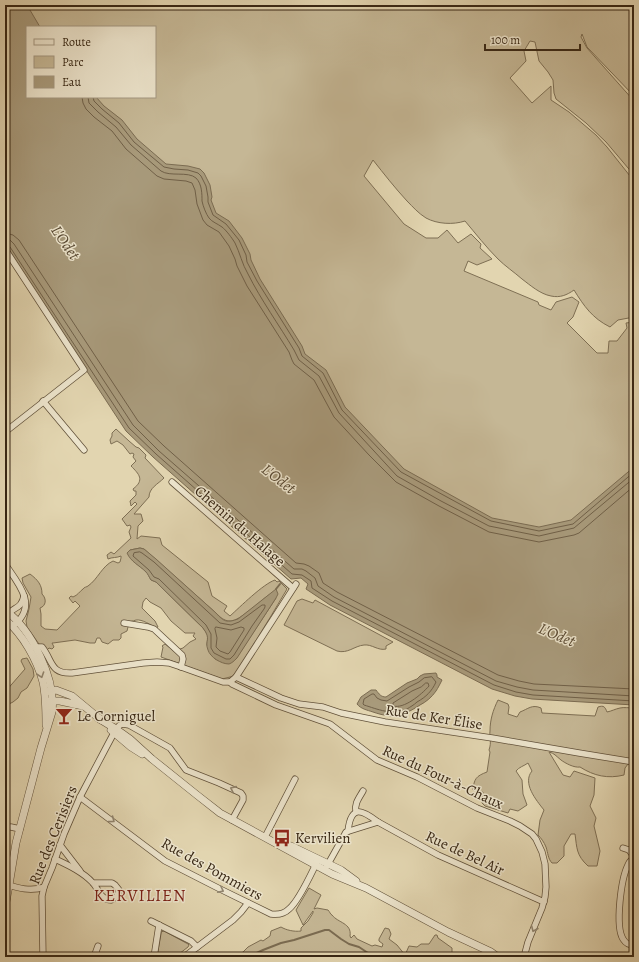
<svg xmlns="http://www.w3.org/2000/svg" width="639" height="962" font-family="Alegreya,serif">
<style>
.green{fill:#c5b795;stroke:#7e6f54;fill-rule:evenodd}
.water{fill:#a89a7b;stroke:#7b6c52}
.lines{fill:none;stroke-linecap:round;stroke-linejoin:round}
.shore{stroke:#706048;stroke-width:1}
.stream{stroke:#7b6c52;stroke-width:2}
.minor-casing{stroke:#62523b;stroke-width:7}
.tertiary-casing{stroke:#62523b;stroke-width:8}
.minor{stroke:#ece4cc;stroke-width:5.5}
.tertiary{stroke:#ece4cc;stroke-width:7}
.oneway{stroke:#928670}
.labels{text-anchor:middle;stroke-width:3;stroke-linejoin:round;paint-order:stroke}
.street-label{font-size:15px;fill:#382714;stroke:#ece4cc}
.poi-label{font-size:15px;fill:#382714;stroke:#ece4cc;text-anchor:start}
.water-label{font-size:16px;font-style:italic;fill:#5a4a33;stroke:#ece4cc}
.quarter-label{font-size:17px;letter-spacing:1px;fill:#7a1f14;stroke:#ece4cc}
</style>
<rect width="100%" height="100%" fill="#e2d5b0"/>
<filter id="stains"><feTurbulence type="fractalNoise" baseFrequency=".005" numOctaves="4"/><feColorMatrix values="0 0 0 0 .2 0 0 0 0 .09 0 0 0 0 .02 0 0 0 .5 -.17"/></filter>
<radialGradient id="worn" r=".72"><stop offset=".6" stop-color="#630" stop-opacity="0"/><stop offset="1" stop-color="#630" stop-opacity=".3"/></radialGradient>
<g class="green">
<path d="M5,5H634V96L587,47L582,34L581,37L587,48L634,101V175L606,142L586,123L556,99L554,93L553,80L548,72L539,61L535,42L530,41L524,51L526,61L510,78L532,103L551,86V100L569,112L596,135L607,147L634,181V317L618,320L610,327C592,318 584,306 574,290C567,295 560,298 551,296C540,294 530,285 522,279C514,272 505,266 498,259C486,247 476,234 465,221C453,225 437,224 426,218C418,213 413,207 407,201C395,188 384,174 373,160L364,176L404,224L426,238H438L447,230L458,243L471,234L481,244L480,248L492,259L477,265L468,261L464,271L538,302L539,305L551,310L556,302L572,297L579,302L573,317L567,323L597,353H608L609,341H617L627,328L626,323L634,322V654L20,174ZM27,27H155V97H27Z"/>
<path d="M116,429L129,441L136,447L139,448L146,455L145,458L164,478C158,484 149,488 149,497L134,514H141L143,521L138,526L137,539L141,536L160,538L162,545L208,582L212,596L227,606L224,611L230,616C240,607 263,584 275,580L277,582L279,581L287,589L271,616L234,676L222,679L161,657L163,647L162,646L165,644L174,651L183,648L190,642L196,639L193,636L195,633H185L171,621L161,608L150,602L146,598L143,602L142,608L155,621L158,627L156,628C151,625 142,619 136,620C133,621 129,622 125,623L128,627L127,631L121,634V638L119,640H113L108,644L102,642L100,638H97L95,643H90L75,640L53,643H52L54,647L52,649L49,648L47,650L39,644L27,627L26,621L29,609L31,597L23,583L22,578L30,574C38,580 42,585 42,594C47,599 46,606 40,608L41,614V626L45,629L57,630L80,606L75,601L73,603L69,598L71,596L73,597C78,595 79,592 83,589C84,587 87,587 88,586C98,579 102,566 113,561L118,563L120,562L121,558V556C117,558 112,557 108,559L107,555L111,552L114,554L131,538L129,532L131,527L130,525L127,526L122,519L137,504L135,502L131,506L130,501L136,495V491H134L133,489C145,480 139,474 131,466L136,461L133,457L134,454L132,453L130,454L123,445L117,441L111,444L110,440L112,436V433ZM140,548L144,549L216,613C220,617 224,621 230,621C240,621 260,601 269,595L276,598L241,651L225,663L215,659L207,645L208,635L203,628L156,582L151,580L147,572L133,561L130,550Z"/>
<path d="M302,599L313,603L315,600L393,642L386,646V649C378,651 372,644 364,645C354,646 348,654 337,651L284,625L297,601Z"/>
<path d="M27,658L33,669L34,676L27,688L21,692L18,698L13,702L9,704L5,709V692L25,669L21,661L22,659Z"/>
<path d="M498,700L508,704L509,707L508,714L517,717L520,712C528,709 532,704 541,708L542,713L595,716L598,707C604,705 605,707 607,712C612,711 615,709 620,708C624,707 629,708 634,708V765L628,764L625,768L624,775C608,779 594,776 580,767C574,768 565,763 561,760C556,756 554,753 549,752L563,775L570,777L574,771L595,778L594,795L590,806L596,818L594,826L600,851L597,866H588C576,855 577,848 575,834H571L564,846V856L557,863H552C548,859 548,853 546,847C544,842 541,838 538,835L540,820L544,810C536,800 522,783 532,771L528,763C524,766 519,767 516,771L522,780L523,794L527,805L518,811L510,809L508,813L485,806L482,803L483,792L473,790C474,779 476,776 487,772L490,752L489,750C492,741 489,739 490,731C490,720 493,710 498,700Z"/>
<path d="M309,888L321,895L314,909L317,908L328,910C330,912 330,914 332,915C338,923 352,923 350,936L351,938L354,935L357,939L372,946L375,945L382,947L383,944L379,941V939L385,928L389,929L391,934L389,939L397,945L405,955L409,946L417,947L421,944H429L435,935H437L438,938L452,948V957H424L421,953H417L418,957H235L243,952L248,947L261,940L263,941L270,936L271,931L281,927C286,930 294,932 301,931V928L308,921L313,913V911L303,925L296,910Z"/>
<path d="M164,931L188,944L189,945L188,947L175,957H157L161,934V932Z"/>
</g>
<g class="water">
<path d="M5,5H27L40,27H27V97H96L104,106L122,120L137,139L166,164L188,166L200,169L204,173L210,185L212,197L211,200L216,213L229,221L242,238L250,254L251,260L260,279L302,346L305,354L326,370L345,407L404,469L492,518L539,527L571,520L634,467V705L532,699L515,696L492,689L330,605L306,589L308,584L301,578L291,579L153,457L126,431L5,246Z"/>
<path d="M140,548L144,549L156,559L216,613C224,622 227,623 238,619L276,589L278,594L276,598L237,658C234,661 232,663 229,664C221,664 210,657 208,650C204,640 212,640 203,628L156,582L151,580C149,577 148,574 146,572C139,565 131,562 127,553L130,550Z"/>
<path d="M436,673L437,675V677L442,680C440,684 438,688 436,691C432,697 426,702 420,705C403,716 393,719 373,712C367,710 361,709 357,704L361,697L371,690H376C379,694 381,697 386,697L407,683L417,679L420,676L424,674Z"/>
</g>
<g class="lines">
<g class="shore">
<path d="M82,97L83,103L86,109L94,117L112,131L126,149L157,176L164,179L186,181L192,183L195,190L197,204L203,220L207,225L219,232L229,246L235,259L237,266L247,286L289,352L292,360L294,364L314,380L334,417L369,455L396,482L439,506L489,532L539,542L574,535L579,533L634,486"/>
<path d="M88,97L89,103L98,112L116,127L131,145L161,171C170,177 188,171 196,178C202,184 202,194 202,201C203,206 206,214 209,218C212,222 218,224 222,227C226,230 232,238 235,243C240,253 242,264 248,274C261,300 279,325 294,350L299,360L319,376L339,413L397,476L441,501L489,526L539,536L574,528L634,478"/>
<path d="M93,97L94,101L102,109L119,123L134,142L164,167L174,169L188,170L198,173L201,176L206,186L208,197V202L213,215L226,224L239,240L246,255L247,262L257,281L299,348L302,356L323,373L342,410L401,472L491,521L539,531L573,524L634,472"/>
<path d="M5,233L13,235L19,240L138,421L164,446L296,563L304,564L309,566L319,573L323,583L337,592L498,675L519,681L534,684L634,689"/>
<path d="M5,239L10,240L14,244L133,425L159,451L294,569H302L306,571L315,578L318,586L334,597L496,681L517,687L533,690L634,696"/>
<path d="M5,244L8,245L10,247L129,428L156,454L292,574L302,575L311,581L312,588L332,601L494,685L516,692L533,695L634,701"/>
<path d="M140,552L142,553L154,562L220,623L231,625L239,622L262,605H265V607L264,609L252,626L234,655L230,659H226L214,653L211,648V634L206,625L159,579L154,577L149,570L133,556L134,553Z"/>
<path d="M216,627L231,630L241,627L244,628V630L230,652L228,654L220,651L216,647L217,638L215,629Z"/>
<path d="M432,677L436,682C432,691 426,697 417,702C414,705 410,707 407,709C393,716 377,709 364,705L363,704L364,699L372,694H374L377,698L381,700L387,701L409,687L419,682L424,678Z"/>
<path d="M426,683H428L429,686C421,695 404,709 393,706V703L412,691L421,687Z"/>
</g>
<g class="stream">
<path d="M276,589L280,584"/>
<path d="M248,957L263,950L281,943L294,940L325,930H329L341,939L349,944L359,947L374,957"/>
</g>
<g class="minor-casing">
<g id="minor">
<path d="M5,249L84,370L5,432"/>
<path d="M43,401L84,450"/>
<path d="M172,482L277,574L293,588"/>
<path d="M5,564C18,583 38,605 15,624"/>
<path d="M7,615C14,606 21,610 24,596"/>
<path d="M124,623L148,627L154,629L182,655L183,659L181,667"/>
<path d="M33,646L36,648L38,647H42C53,661 50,674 72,673L143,663L157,662L169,663L181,667L223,682H230L236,677L296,584"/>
<path d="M236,677L281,698L299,704L323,707L341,713L385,722L492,738L579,753L634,762"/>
<path d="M230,682L232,684L276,705L330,724L377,760L417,777L477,808L510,821L520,826L532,834L536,839L542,852L545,864L546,887L545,897L542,908L528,942L524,957"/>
<path d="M80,797L165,861L220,889L271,914C278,915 284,914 289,909C299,901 311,874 317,862"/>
<path d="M356,812C354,804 359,798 363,791"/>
<path d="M5,827H11L20,829"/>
<path d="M348,831C351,804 362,810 378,822"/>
<path d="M265,837L295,779"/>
<path d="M60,845L80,871"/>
<path d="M623,848L629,850L634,857"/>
<path d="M634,858C631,860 629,862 628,865C621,879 615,926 623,939C626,944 629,945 634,945"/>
<path d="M55,859C68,865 83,872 93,883C99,890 101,900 111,900L117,896L119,890L115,885L112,883H93"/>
<path d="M327,866L346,832L378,822L438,855L544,902"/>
<path d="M5,884C18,888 31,892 44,887"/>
<path d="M151,921L191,941L197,947"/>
<path d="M43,957L42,896L44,887L52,868L64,834L80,797L108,744L116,729L120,725L123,724L129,725L170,748L186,770L219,783L241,793L243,796V800L232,820"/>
<path d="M94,957L98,946"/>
<path d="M154,957L159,925"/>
<path d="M184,957L233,920L241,912L248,903"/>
</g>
</g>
<g class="tertiary-casing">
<g id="tertiary">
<path d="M5,610C32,630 56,679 52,712L41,748L16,843L9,885L6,902L5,927"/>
<path d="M5,619C23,635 37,659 43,682C46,696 46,711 46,725"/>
<path d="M45,692L56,690L72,696L101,720"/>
<path d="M50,701H60L83,706"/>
<path d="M98,718L116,729L130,739L152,759L197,795L220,813L332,874L366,888L448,932L491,952L498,957"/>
<path d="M111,730L131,747L142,754"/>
<path d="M291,846L341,870L356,881"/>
</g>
</g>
<use href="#minor" class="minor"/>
<use href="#tertiary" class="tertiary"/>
</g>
<defs><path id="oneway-chevron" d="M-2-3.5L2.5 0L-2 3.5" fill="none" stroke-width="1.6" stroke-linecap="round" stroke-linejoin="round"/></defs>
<g class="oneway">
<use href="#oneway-chevron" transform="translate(41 675) rotate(71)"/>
<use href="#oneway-chevron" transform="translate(233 789) rotate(-156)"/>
<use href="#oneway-chevron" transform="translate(112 820) rotate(37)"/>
<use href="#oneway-chevron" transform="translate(221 890) rotate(27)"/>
<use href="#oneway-chevron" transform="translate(534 929) rotate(113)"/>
</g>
<defs>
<g id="bar-bare" transform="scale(1.38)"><path d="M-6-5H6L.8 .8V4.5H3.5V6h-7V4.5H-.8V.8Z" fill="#8f2418" stroke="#ece4cc" stroke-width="2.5" paint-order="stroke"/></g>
<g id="bus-bare" transform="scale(1.38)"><path d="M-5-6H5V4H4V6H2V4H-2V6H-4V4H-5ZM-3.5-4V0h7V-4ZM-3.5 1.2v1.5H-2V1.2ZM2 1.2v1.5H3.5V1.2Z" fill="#8f2418" stroke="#ece4cc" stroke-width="2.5" paint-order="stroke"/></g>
</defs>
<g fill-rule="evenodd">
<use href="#bar-bare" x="64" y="716"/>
<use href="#bus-bare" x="282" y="838"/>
</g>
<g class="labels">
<g class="street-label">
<text transform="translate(240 526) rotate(41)" y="5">Chemin du Halage</text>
<text transform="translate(434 717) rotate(9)" y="5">Rue de Ker Élise</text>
<text transform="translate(443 777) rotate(25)" y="5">Rue du Four-à-Chaux</text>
<text transform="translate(53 835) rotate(-68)" y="5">Rue des Cerisiers</text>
<text transform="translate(465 853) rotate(25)" y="5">Rue de Bel Air</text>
<text transform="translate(212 869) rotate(29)" y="5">Rue des Pommiers</text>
</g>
<g class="poi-label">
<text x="77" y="721">Le Corniguel</text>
<text x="295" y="843">Kervilien</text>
</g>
<g class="water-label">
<text transform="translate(66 242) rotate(56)" y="6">L'Odet</text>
<text transform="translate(279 478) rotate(38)" y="6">L'Odet</text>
<text transform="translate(557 634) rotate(23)" y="6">L'Odet</text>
</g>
<g class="quarter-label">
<text x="140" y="901">KERVILIEN</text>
</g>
</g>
<rect width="639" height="962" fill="none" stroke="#e2d5b0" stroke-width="20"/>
<rect x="6" y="6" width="627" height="950" fill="none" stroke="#382714" stroke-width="2"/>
<rect x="10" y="10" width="619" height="942" fill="none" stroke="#382714"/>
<rect x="26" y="26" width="130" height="72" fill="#ece4cc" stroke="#a49882"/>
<rect x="34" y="39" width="20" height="6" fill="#ece4cc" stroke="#a49882"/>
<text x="62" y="46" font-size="12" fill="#382714">Route</text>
<rect x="34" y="56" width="20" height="12" fill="#c5b795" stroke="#a49882"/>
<text x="62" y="66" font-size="12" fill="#382714">Parc</text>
<rect x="34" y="76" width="20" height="12" fill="#a89a7b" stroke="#a49882"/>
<text x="62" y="86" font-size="12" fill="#382714">Eau</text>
<path d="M485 44v6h95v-6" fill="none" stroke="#382714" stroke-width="2"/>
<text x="491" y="44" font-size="12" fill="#382714" stroke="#ece4cc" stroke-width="3" paint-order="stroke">100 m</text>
<rect width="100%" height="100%" filter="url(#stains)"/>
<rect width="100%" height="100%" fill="url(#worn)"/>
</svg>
